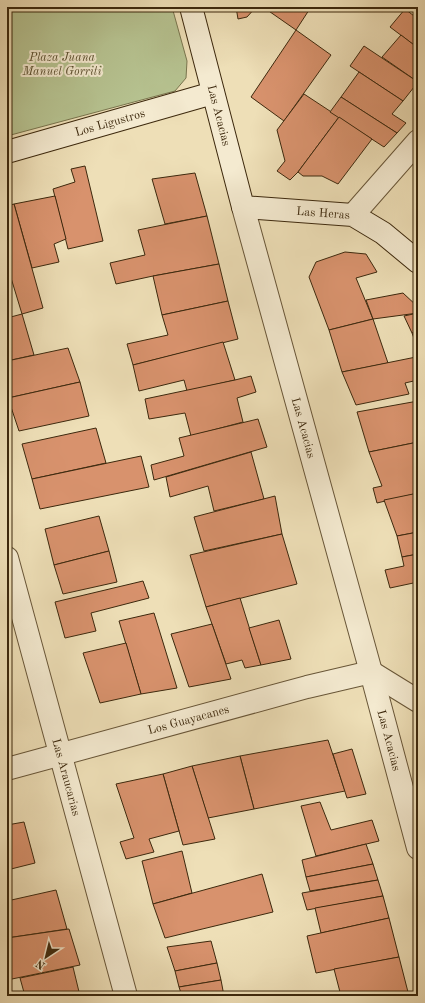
<svg xmlns="http://www.w3.org/2000/svg" width="425" height="1003" font-family="'Old Standard TT',serif">
<style>
.green{fill:#b6c290;stroke:#79754e}
.building{fill:#d8926d;stroke:#3c280d}
.lines{fill:none;stroke-linecap:round;stroke-linejoin:round}
.street-casing{stroke:#685638;stroke-width:24}
.secondary-casing{stroke:#3c280d;stroke-width:24}
.street{stroke:#f4ead0;stroke-width:22}
.secondary{stroke:#f4ead0;stroke-width:22}
.labels{text-anchor:middle;stroke-width:4;stroke-linejoin:round;paint-order:stroke}
.park-label{font-size:12px;font-style:italic;fill:#5a4e2e;stroke:#f4ead0}
.street-label{font-size:12px;fill:#3c280d;stroke:#f4ead0}
</style>
<rect width="100%" height="100%" fill="#eedfb7"/>
<filter id="stains"><feTurbulence type="fractalNoise" baseFrequency=".005" numOctaves="4"/><feColorMatrix values="0 0 0 0 .2 0 0 0 0 .09 0 0 0 0 .02 0 0 0 .5 -.17"/></filter>
<radialGradient id="worn" r=".72"><stop offset=".6" stop-color="#630" stop-opacity="0"/><stop offset="1" stop-color="#630" stop-opacity=".3"/></radialGradient>
<path class="green" d="M7,7H172L187,61L186,78L175,91L7,136Z"/>
<g class="building">
<path d="M236,7H256L247,17L238,19Z"/>
<path d="M263,7H311L296,30Z"/>
<path d="M405,9L418,19V48L390,27Z"/>
<path d="M296,30L331,55L284,121L251,97Z"/>
<path d="M401,35L418,48V82L382,57Z"/>
<path d="M364,46L418,82L403,101L350,66Z"/>
<path d="M359,72L403,101L392,114L406,123L397,133L341,97Z"/>
<path d="M304,94L339,117L298,172L290,180L277,171L285,161L277,130Z"/>
<path d="M341,97L397,133L384,147L330,112Z"/>
<path d="M339,117L372,139L338,184L322,176H303L298,172Z"/>
<path d="M85,166L103,241L68,249L53,189L75,182L71,169Z"/>
<path d="M195,173L207,216L165,224L152,179Z"/>
<path d="M55,196L66,239L54,244L59,262L32,268L14,204Z"/>
<path d="M14,204L43,308L22,314L8,268H7V206Z"/>
<path d="M207,216L219,264L153,276L116,284L110,263L145,255L138,230Z"/>
<path d="M345,252L366,254L377,272L356,278L373,319L329,330L309,277L316,262Z"/>
<path d="M219,264L228,301L162,315L153,276Z"/>
<path d="M403,293L418,307V313L373,319L366,300Z"/>
<path d="M228,301L238,339L133,365L127,344L168,335L162,315Z"/>
<path d="M418,313V332L412,333L404,316Z"/>
<path d="M22,314L34,355L7,361V318Z"/>
<path d="M373,319L388,363L342,372L329,330Z"/>
<path d="M418,332V349L412,333Z"/>
<path d="M223,342L235,380L187,391L184,380L139,391L133,365Z"/>
<path d="M68,348L80,382L8,398L7,361Z"/>
<path d="M416,357L418,365V380L405,383L409,394L356,405L342,372Z"/>
<path d="M251,376L256,392L237,398L243,422L191,436L185,413L149,419L145,399L235,380Z"/>
<path d="M80,382L89,416L19,431L8,398Z"/>
<path d="M418,401V442L369,452L357,412Z"/>
<path d="M258,419L267,447L154,480L151,465L184,456L179,438Z"/>
<path d="M96,428L106,463L32,479L22,444Z"/>
<path d="M418,442V493L377,503L373,488L382,486L369,452Z"/>
<path d="M251,452L264,499L214,511L208,486L170,497L166,477Z"/>
<path d="M141,456L149,487L40,509L32,479Z"/>
<path d="M418,493V532L397,536L384,500Z"/>
<path d="M275,496L282,534L204,551L194,517Z"/>
<path d="M99,516L109,551L54,565L45,529Z"/>
<path d="M418,532V554L402,557L397,536Z"/>
<path d="M282,534L297,584L206,607L190,555Z"/>
<path d="M109,551L117,582L63,594L54,565Z"/>
<path d="M418,554V582L390,588L385,570L404,566L402,557Z"/>
<path d="M143,581L149,598L91,613L96,631L65,638L55,602Z"/>
<path d="M240,598L261,665L245,668L242,660L226,664L206,607Z"/>
<path d="M154,613L177,688L141,694L119,621Z"/>
<path d="M279,620L291,659L261,665L249,628Z"/>
<path d="M212,624L231,679L189,687L171,634Z"/>
<path d="M126,643L141,694L100,703L83,653Z"/>
<path d="M328,740L345,791L254,809L240,756Z"/>
<path d="M352,749L366,794L347,798L333,754Z"/>
<path d="M240,756L254,809L208,818L192,766Z"/>
<path d="M192,766L215,839L183,845L163,774Z"/>
<path d="M163,774L179,831L149,839L154,852L126,859L120,842L134,838L116,784Z"/>
<path d="M320,802L331,830L372,820L379,841L316,856L301,806Z"/>
<path d="M24,822L35,863L7,870V825Z"/>
<path d="M366,844L373,864L306,877L302,860Z"/>
<path d="M182,851L192,893L153,904L142,861Z"/>
<path d="M373,864L378,880L310,891L306,877Z"/>
<path d="M262,874L273,912L165,938L153,904Z"/>
<path d="M378,880L383,896L307,910L302,893Z"/>
<path d="M56,890L67,929L7,938V901Z"/>
<path d="M383,896L389,918L321,933L315,908Z"/>
<path d="M389,918L399,957L316,973L307,936Z"/>
<path d="M69,929L80,965L7,980V938Z"/>
<path d="M211,941L217,963L175,971L167,947Z"/>
<path d="M399,957L409,996H341L334,969Z"/>
<path d="M217,963L221,980L179,987L175,971Z"/>
<path d="M73,967L80,996H25L20,978Z"/>
<path d="M221,980L224,996H182L179,987Z"/>
</g>
<g class="lines">
<g class="street-casing">
<g id="street">
<path id="s1" d="M243,207L371,672L418,848"/>
<path d="M353,215L418,141"/>
<path id="s2" d="M7,558L126,996"/>
<path id="s3" d="M7,769L307,687L371,672L418,701"/>
</g>
</g>
<g class="secondary-casing">
<g id="secondary">
<path id="s4" d="M191,7L243,207L353,215L383,233L418,262"/>
<path id="s5" d="M7,152L213,93"/>
</g>
</g>
<use href="#street" class="street"/>
<use href="#secondary" class="secondary"/>
</g>
<g class="labels">
<g class="park-label">
<text x="62" y="61">Plaza Juana<tspan x="62" dy="14">Manuel Gorriti</tspan></text>
</g>
<g class="street-label">
<text dy="4" stroke="none"><textPath href="#s4" startOffset="112">Las Acacias</textPath></text>
<text dy="4" stroke="none"><textPath href="#s5" startOffset="107">Los Ligustros</textPath></text>
<text dy="4" stroke="none"><textPath href="#s4" startOffset="287">Las Heras</textPath></text>
<text dy="4" stroke="none"><textPath href="#s1" startOffset="229">Las Acacias</textPath></text>
<text dy="4" stroke="none"><textPath href="#s3" startOffset="188">Los Guayacanes</textPath></text>
<text dy="4" stroke="none"><textPath href="#s1" startOffset="553">Las Acacias</textPath></text>
<text dy="4" stroke="none"><textPath href="#s2" startOffset="227">Las Araucarias</textPath></text>
</g>
</g>
<rect width="425" height="1003" fill="none" stroke="#eedfb7" stroke-width="24"/>
<rect x="8" y="8" width="409" height="987" fill="none" stroke="#3c280d" stroke-width="2"/>
<rect x="12" y="12" width="401" height="979" fill="none" stroke="#3c280d"/>
<g transform="translate(46 957) rotate(215)" stroke="#f4ead0" stroke-width="3" paint-order="stroke">
<path d="M0-3L7 15L0 10L-7 15Z" fill="#3c280d"/>
<text y="-6" font-size="11" font-weight="bold" text-anchor="middle" fill="#3c280d">N</text>
</g>
<rect width="100%" height="100%" filter="url(#stains)"/>
<rect width="100%" height="100%" fill="url(#worn)"/>
</svg>
